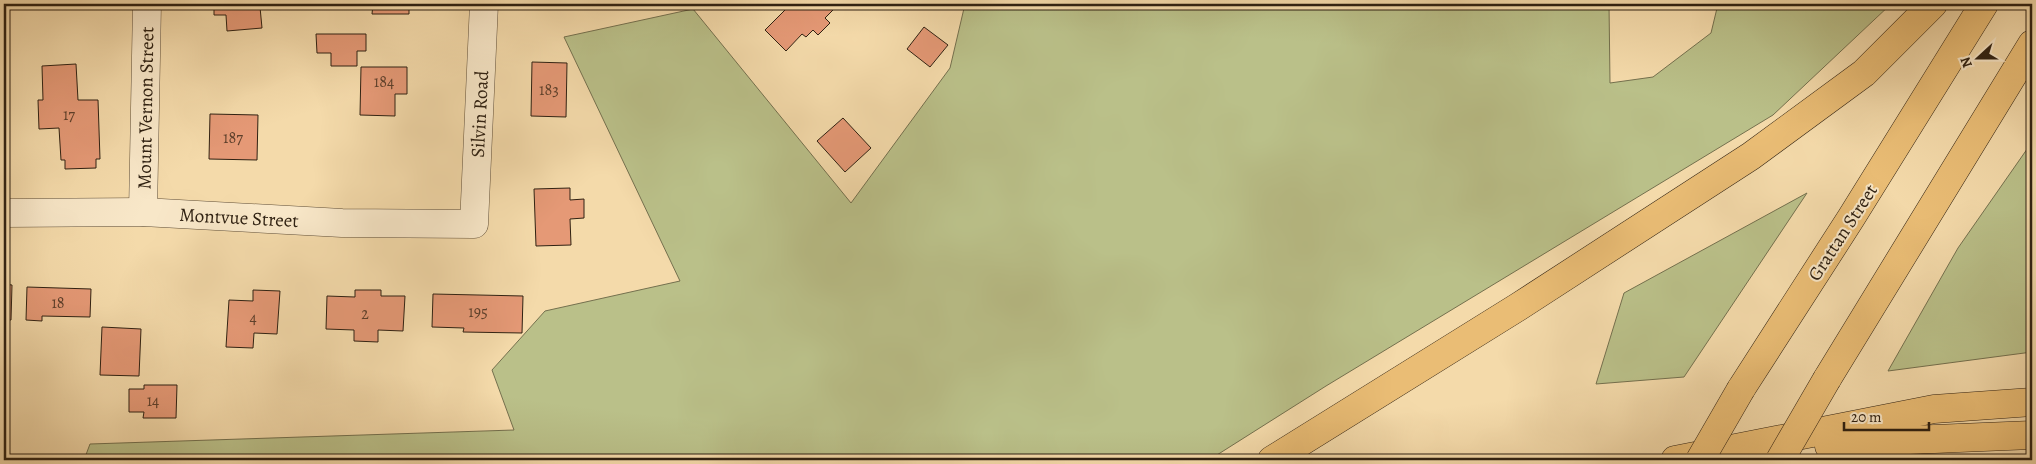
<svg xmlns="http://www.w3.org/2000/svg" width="2036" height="464" font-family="Alegreya,serif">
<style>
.green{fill:#bac089;stroke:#74704e}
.building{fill:#e59976;stroke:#2f2112}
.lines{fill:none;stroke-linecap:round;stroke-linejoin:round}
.minor-casing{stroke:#604f38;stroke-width:29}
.major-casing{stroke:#2f2112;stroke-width:29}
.highway-casing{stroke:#2f2112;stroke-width:29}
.minor{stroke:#f8e7c8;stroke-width:28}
.major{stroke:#eabd75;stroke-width:28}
.highway{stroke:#eabd75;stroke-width:28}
.major-bridge-casing{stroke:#2f2112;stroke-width:29;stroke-linecap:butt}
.major-bridge{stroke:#eabd75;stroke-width:28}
.labels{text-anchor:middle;stroke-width:4;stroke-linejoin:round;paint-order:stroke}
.number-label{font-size:16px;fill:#5c3f2b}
.street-label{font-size:19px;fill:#2f2112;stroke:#f8e7c8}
</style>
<rect width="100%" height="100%" fill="#f4daaa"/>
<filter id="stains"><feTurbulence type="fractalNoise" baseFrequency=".004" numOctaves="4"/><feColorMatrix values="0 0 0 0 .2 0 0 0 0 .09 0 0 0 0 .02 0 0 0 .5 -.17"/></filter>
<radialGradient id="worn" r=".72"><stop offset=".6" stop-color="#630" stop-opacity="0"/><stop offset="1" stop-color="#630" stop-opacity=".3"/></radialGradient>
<g class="green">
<path d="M965,4H1609L1610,83L1653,77L1711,33L1718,4H1891L1773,115L1326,386L1209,460H84L90,444L514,430L492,370L545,311L680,281L564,37L693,9L851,203L950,68Z"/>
<path d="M2032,142V352L1888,371L1958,248Z"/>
<path d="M1807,193L1684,377L1596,384L1624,293Z"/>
</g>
<g class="building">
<path d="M214,4H269V6L260,7L262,28L227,31L226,15H214Z"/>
<path d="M373,4H409V14H372Z"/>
<path d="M791,4H839L825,18L830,23L818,35L813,30L806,37L802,34L786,51L765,30Z"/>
<rect x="4" y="22" width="5" height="18"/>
<path d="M924,27L948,45L930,67L907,49Z"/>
<path d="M316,34H366V51H357V66H331V53H317Z"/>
<path d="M532,62L567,63L566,117L531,116Z"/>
<path d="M76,64L78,100H98L100,159H96V168L65,169V160H61L59,128L39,129L38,100H43L42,66Z"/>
<path d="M361,67H407V94H395V116L360,115Z"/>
<path d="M210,114L258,115L257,160L209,159Z"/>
<path d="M843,118L871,148L845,172L817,141Z"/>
<path d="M570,188V200L584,199V218L570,219L571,245L536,246L534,189Z"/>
<path d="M4,284L12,285L11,320H4Z"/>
<path d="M27,287L91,289L90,317L42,316V321L26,320Z"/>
<path d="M253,290L280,291L277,334L254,333L253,348L226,347L229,300L253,301Z"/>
<path d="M355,290H381V296H405L403,331L378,330V342L354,341V330L326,329L327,296L355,297Z"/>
<path d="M433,294L523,296L522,333L463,332L464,328L432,327Z"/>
<path d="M102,327L141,329L139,376L100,375Z"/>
<path d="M144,385H177L176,418H143L144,412H129V389H144Z"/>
</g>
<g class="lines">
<g class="minor-casing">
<g id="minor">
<path d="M143,212L147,4"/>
<path d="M4,213L143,212L342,223L474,224L484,4"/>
</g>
</g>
<g class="major-casing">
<g id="major">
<path d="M1827,379L2032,44"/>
<path d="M1741,389L1851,218L1984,4"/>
</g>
</g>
<g class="highway-casing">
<g id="highway">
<path d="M1829,446L1861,442L2032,435"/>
<path d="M1272,460L1518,307L1751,156L1864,73L1933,4"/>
<path d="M1675,460L1934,409L2032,402"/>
</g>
</g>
<use href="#minor" class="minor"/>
<use href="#major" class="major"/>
<use href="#highway" class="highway"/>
<g class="major-bridge-casing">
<g id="major-bridge">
<path d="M1700,460L1741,389"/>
<path d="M1780,460L1827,379"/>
</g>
</g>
<use href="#major-bridge" class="major-bridge"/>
</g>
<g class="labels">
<g class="number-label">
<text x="384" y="87">184</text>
<text x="549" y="95">183</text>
<text x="69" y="120">17</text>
<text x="233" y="143">187</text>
<text x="58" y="308">18</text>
<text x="478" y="317">195</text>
<text x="365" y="319">2</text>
<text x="253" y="323">4</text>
<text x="153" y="406">14</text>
</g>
<g class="street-label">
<text transform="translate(145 108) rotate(-89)" y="7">Mount Vernon Street</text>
<text transform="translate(479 114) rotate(-87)" y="7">Silvin Road</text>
<text transform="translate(239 217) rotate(3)" y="7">Montvue Street</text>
<text transform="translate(1842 232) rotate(-57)" y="7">Grattan Street</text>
</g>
</g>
<rect width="2036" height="464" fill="none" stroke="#f4daaa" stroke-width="20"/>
<rect x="5" y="5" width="2026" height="454" fill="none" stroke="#2f2112" stroke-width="2.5"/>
<rect x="10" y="10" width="2016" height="444" fill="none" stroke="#2f2112"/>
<g transform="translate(1978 58) rotate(249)" stroke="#f8e7c8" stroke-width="4" paint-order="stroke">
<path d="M0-4L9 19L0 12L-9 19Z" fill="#2f2112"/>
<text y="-8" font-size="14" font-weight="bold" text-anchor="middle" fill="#2f2112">N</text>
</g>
<path d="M1844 422v8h85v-8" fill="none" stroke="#2f2112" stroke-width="2.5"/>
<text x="1851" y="422" font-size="15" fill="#2f2112" stroke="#f8e7c8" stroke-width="4" paint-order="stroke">20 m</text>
<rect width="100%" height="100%" filter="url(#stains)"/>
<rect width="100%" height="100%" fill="url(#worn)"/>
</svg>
